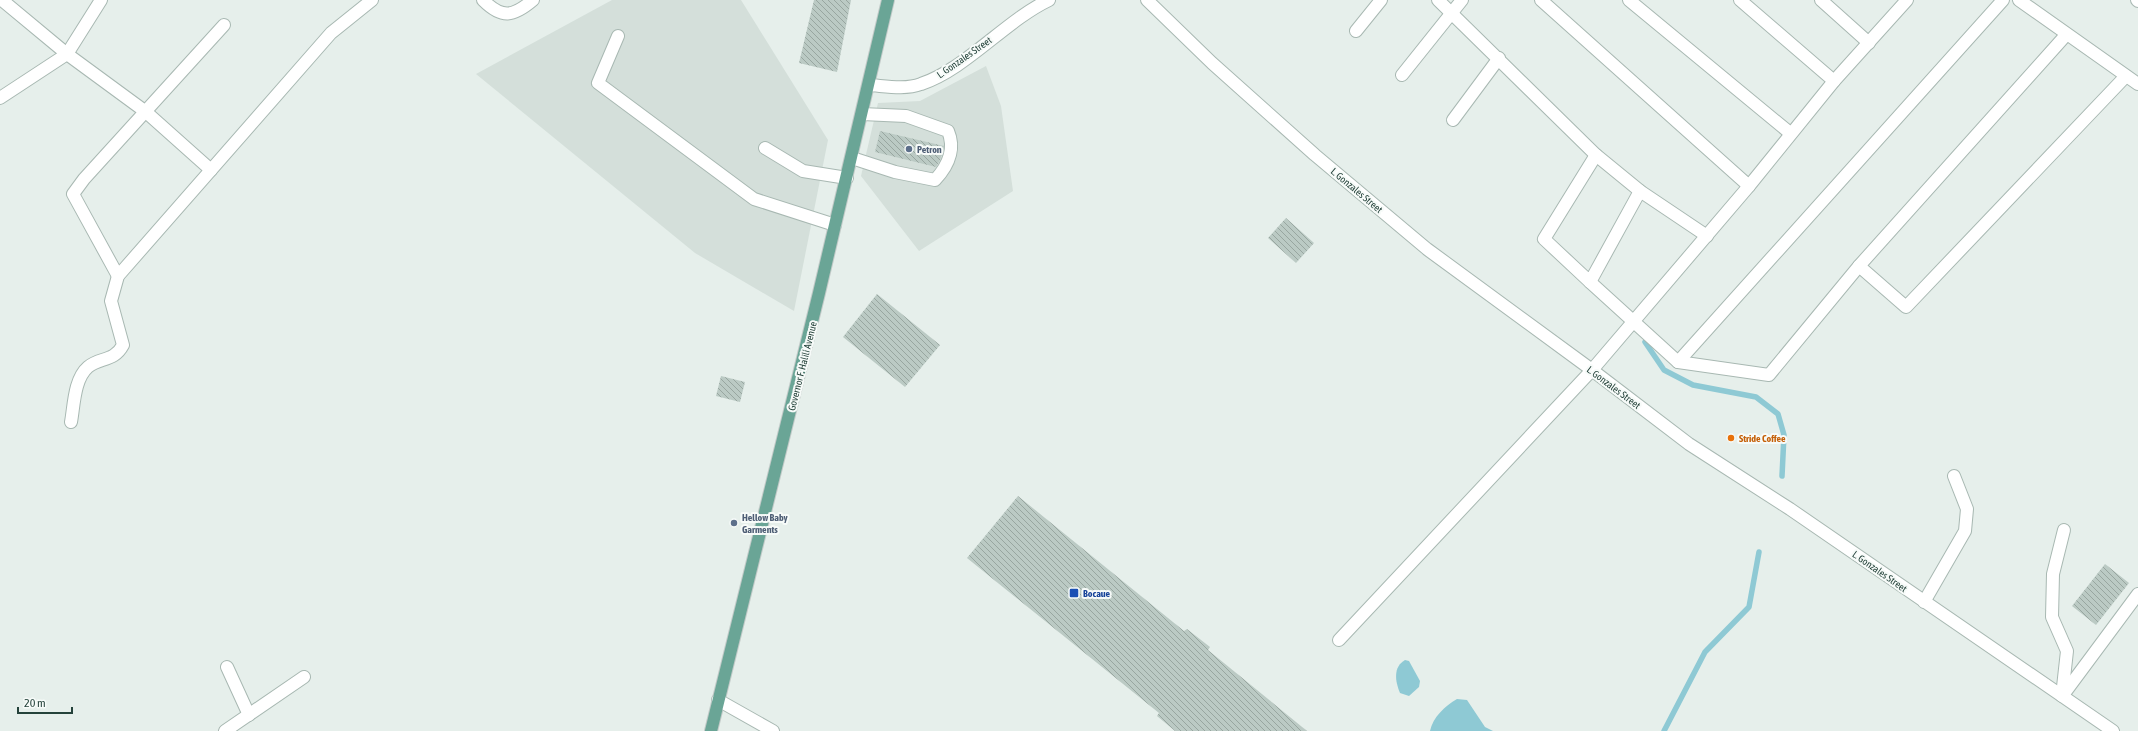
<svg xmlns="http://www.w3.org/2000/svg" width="2138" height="731" font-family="'Asap Condensed',sans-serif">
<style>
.built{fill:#d4dfda}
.water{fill:#8ec9d4}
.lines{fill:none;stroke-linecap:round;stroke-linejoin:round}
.stream{stroke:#8ec9d4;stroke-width:5.5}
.building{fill:url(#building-back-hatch)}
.minor-casing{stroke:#a8b8b2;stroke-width:14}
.major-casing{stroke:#c2cac8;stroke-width:14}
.minor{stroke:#fff;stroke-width:12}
.major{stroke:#6aa596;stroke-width:12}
.service-dot{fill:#5c6f8a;stroke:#f7fbf9;stroke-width:1.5}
.food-dot{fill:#e8710a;stroke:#f7fbf9;stroke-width:1.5}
.transit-dot{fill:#1a4fb4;stroke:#f7fbf9;stroke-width:1.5}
.labels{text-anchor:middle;stroke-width:4;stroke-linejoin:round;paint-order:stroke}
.street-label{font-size:10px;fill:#24423a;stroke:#f7fbf9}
.service-label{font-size:10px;font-weight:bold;fill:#4e5e75;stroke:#f7fbf9;text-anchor:start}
.food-label{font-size:10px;font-weight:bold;fill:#c56008;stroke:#f7fbf9;text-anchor:start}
.transit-label{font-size:10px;font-weight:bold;fill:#164399;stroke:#f7fbf9;text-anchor:start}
</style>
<defs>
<pattern id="building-back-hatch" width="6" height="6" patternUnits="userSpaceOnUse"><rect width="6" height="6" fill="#bbcac4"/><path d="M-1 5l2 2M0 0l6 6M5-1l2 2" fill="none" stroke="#98a6a0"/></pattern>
</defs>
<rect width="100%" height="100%" fill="#e6efeb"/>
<g class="built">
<path d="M612,0H741L828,140L794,311L695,253L476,74Z"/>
<path d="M986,66L1001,106L1013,191L919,251L861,176L878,103L920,101Z"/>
</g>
<g class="water">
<path d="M1405,660L1409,661L1420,681L1419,687L1409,696L1400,693C1395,681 1393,667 1405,660Z"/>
<path d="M1457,699L1467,700L1485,727L1493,731H1430C1433,717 1445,706 1457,699Z"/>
</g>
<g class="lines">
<g class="stream">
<path d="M1645,342L1664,370L1693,385L1756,397L1778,414L1784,435L1782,476"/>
<path d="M1664,731L1705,652L1749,607L1759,552"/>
</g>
</g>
<g class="building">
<path d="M814,0H851L837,72L799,63Z"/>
<path d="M880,131L944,146L940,160L936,167L875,152Z"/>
<path d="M1286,218L1314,243L1296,263L1268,238Z"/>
<path d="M877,294L940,345L905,387L843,337Z"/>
<path d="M721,376L745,382L740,402L716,396Z"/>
<path d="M1018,496L1184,631L1187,629L1210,647L1208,650L1307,731H1175L1157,716L1159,713L967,558Z"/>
<path d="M2105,564L2129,583L2096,625L2072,606Z"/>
</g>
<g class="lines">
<g class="minor-casing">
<g id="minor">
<path d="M2,0L67,54L146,112L211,170"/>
<path d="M483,0C502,19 513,17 533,0"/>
<path d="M1147,0L1212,63L1315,155L1427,249L1592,370L1689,444L1790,509L2113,731"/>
<path d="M1438,0L1596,155L1640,191L1707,236"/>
<path d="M1541,0L1749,186"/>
<path d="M1629,0L1790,133"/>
<path d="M1740,0L1834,81"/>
<path d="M1821,0L1869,43"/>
<path d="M2019,0L2138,84"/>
<path d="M2137,0L2138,1"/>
<path d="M1356,31L1381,0"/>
<path d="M618,36L598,83L754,199L835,225"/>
<path d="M1402,75L1462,0"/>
<path d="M869,85C885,86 905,90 921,84C966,69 1005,21 1049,0"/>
<path d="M0,98L67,54L101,0"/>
<path d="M1453,120L1499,58"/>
<path d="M765,148L803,171L847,178"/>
<path d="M1596,155L1544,239L1590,282L1640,191"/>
<path d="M852,158L895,172L935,180C948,166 956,150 948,131L906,116L862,114"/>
<path d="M1859,266L1906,307L2126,76"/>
<path d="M118,276L73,194L84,179L224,25"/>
<path d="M1590,282L1678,362L1769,375L1859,266L2066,35"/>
<path d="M1678,362L2003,0"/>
<path d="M71,422C74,406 74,379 88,367C100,357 114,362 123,345L111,301L118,276L331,33L372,0"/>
<path d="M1924,602L1965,531L1967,509L1954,476"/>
<path d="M1339,640L1592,370L1749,186L1834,81L1907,0"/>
<path d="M227,667L249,715"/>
<path d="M2063,695L2138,594"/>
<path d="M2062,696L2067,651L2052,617L2053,574L2064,530"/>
<path d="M718,700L773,731"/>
<path d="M225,731L304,677"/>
</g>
</g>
<g class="major-casing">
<path id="major" d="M711,731L819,293L888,0"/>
</g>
<use href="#minor" class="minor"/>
<use href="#major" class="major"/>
</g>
<g class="service-dot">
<circle cx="909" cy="149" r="4"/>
<circle cx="734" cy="523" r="4"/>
</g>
<circle class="food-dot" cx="1731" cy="438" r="4"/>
<rect class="transit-dot" x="1069" y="588" width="10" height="10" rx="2"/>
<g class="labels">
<g class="street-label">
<text transform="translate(964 57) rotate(-35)" y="4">L. Gonzales Street</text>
<text transform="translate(1357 190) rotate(40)" y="4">L. Gonzales Street</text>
<text transform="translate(802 366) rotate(-76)" y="4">Governor F. Halili Avenue</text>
<text transform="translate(1614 387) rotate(37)" y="4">L. Gonzales Street</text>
<text transform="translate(1880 571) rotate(35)" y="4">L. Gonzales Street</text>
</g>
<g class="service-label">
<text x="917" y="153">Petron</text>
<text x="742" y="521">Hellow Baby<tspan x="742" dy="12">Garments</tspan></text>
</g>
<g class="food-label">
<text x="1739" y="442">Stride Coffee</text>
</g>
<g class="transit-label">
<text x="1083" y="597">Bocaue</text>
</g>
</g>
<path d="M18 707v6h54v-6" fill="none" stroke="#24423a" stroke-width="2"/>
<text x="24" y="707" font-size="12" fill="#24423a" stroke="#f7fbf9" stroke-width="3" paint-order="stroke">20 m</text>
</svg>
